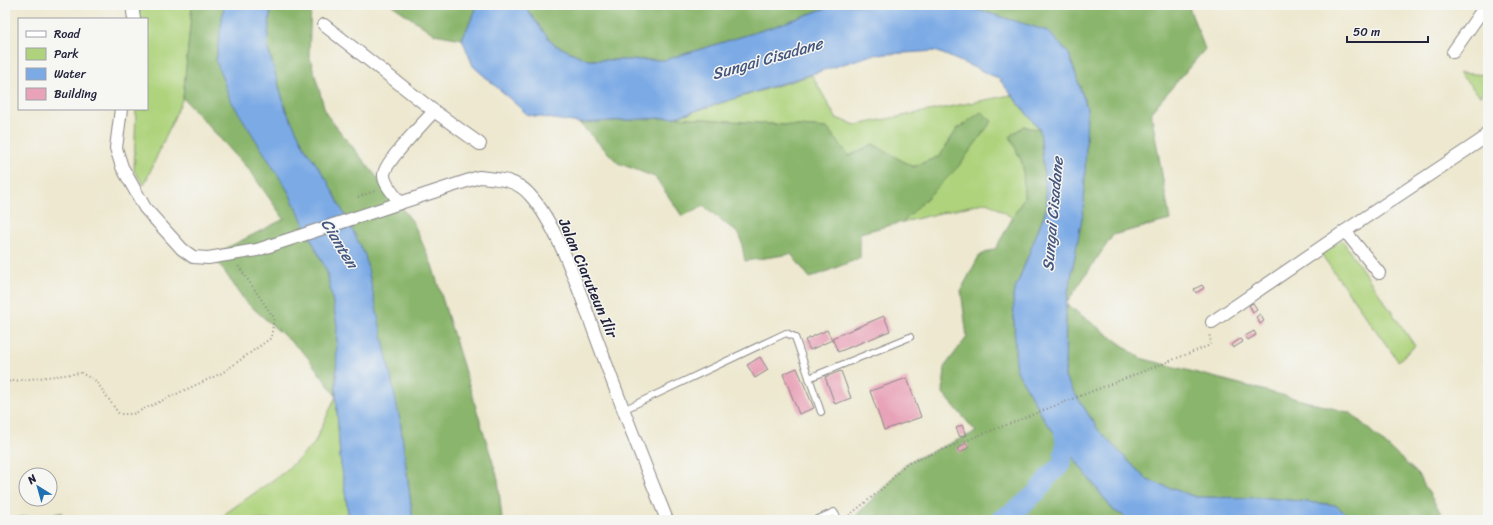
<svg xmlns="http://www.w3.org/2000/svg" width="1493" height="525" font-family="Sriracha,sans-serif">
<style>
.green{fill:#aed37c;stroke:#687a5c}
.forest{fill:#8ab56c;stroke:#566c54}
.water{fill:#7baae5;stroke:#4e6690}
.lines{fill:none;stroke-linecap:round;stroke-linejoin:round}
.river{stroke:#7baae5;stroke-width:19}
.building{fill:#e8a3b8}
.service-casing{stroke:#888585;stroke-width:8}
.minor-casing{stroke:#888585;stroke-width:14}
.path{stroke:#888585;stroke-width:2;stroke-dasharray:1 3;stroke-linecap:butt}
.service{stroke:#fff;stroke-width:6}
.minor{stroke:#fff;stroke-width:12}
.labels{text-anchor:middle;stroke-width:3;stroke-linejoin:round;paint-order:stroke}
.street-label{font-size:15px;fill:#22223b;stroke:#f6f6f2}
.water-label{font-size:16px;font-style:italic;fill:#46587f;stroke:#f6f6f2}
</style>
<rect width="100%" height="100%" fill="#f6f6f2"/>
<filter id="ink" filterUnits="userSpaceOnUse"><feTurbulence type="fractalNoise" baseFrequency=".025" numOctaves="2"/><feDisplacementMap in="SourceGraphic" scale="8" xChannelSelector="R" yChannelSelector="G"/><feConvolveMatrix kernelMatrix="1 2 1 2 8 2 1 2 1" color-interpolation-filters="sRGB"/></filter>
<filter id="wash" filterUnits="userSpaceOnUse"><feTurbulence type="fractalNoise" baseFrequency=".012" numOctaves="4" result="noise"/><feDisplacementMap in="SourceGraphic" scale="16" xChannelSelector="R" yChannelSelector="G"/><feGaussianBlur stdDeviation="0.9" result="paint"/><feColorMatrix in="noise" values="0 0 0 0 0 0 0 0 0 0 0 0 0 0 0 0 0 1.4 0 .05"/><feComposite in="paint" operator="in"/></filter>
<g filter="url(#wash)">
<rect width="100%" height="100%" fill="#ede8cf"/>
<g class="green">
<path d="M139,5H192V7L183,98L144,185L134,171L136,109H147V19H139Z"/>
<path d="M1459,73L1488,75V83L1480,96Z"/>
<path d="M812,75L836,118L856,125L1011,95L1040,130L1024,126L1010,136L1023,165L1024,197L1013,218L987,202L903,222L958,167L957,129L940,156L912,167L873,144L849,156L827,128L676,117Z"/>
<path d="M1342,240L1415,346L1398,361L1321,254Z"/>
<path d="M336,396L340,457L349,520H220L226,513L283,473L314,444Z"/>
</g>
<g class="forest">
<path d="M192,5H224L216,61L288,191L327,272L337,325L336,396L306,355L245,301L213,255L284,219L250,171L183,98Z"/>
<path d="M271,5H311L309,54L326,114L413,222L432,265L498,479L502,520H413L400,420L327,180L305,148L286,110L267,46Z"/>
<path d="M392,5H478L462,39L434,34Z"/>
<path d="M527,5H834L773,27L665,60H588L553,44L528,11Z"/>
<path d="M962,5H1188L1205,49L1151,112L1170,220L1113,235L1066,304L1140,358L1351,413L1417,473L1445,520H1354L1335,505L1270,498L1196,497L1147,480L1099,431L1065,378L1066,304L1084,207L1087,108L1069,54L1048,31Z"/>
<path d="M981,112L992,121L958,167L903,222L860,233V258L810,278L791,254L745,261L740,235L704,206L682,216L655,177L618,163L579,123L676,117L827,128L849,156L873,144L913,167L940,156L957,129Z"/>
<path d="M1024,126L1040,130L1047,207L1013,295L1016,369L1044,419L1113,510L1131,520H852L908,462L976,432L943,393L945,366L967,337L961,290L979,256L996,248L1024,197L1023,165L1010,136Z"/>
<path d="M62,513L60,520H5V519Z"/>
</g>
<g class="water">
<path d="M224,5H271L267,46L286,110L305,148L327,180L365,255L400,420L413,520H349L340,457L336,396L337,325L327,272L288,191L230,99L216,61Z"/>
<path d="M478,5H527L528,11L553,44L588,60H665L773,27L834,5H962L1048,31L1069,54L1087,109L1084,207L1066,304L1065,378L1099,431L1147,480L1196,497L1270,498L1335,505L1354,520H1131L1113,510L1044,419L1016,369L1013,295L1047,207L1040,130L998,78L936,51L872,55L676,117L579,123L528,115L473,66L462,39Z"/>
</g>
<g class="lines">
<path class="river" d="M1000,520L1021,506L1037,492L1049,476L1062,464L1065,444L1062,421"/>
</g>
<g id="blocks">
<g class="building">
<path d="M1202,285L1204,288L1196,293L1194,289Z"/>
<path d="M1253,303L1257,309L1253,312L1249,305Z"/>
<path d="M1260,314L1264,321L1260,324L1256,317Z"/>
<path d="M884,316L890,331L838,352L832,338Z"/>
<path d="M827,330L832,340L810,350L805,340Z"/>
<path d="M1254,331L1256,335L1248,340L1245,336Z"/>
<path d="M1240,339L1243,342L1233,348L1231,345Z"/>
<path d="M760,357L768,370L755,378L747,365Z"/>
<path d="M797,368L814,408L799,414L783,374Z"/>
<path d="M841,371L851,398L835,404L825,377Z"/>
<path d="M907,378L921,417L884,430L870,391Z"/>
<path d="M962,425L966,435L960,437L956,428Z"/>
<path d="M966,443L969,447L960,453L957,449Z"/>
</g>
</g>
</g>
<g filter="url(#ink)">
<use href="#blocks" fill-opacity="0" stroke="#888585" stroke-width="1"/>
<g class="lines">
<g class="service-casing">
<g id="service">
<path d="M809,378L910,337"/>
<path d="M623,410L786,333L795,337L821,412"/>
<path d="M816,520L834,512L839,520"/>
</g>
</g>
<g class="minor-casing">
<g id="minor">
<path d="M132,5L134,19"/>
<path d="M324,25L434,111L480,144"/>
<path d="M1453,52L1486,5"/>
<path d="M121,109L116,148L122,167L145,208L182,249L193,257L208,258L257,250L479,177C498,179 516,179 529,194C559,226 582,300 598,342C620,402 643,461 667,520"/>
<path d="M400,203C395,195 383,184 384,174C386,160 424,123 434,111"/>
<path d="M1345,231L1379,273"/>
<path d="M1212,322L1345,231L1483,139L1488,132"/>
</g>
</g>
<g class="path">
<path d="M358,197L377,190"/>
<path d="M5,382L81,373L96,381L119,414H133L222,373L271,338L274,318L237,264"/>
<path d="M846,518L882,489L906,464L1208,346L1211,343L1209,333"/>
</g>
<use href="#service" class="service"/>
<use href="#minor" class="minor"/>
</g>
</g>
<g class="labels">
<g class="street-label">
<text transform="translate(588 278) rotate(67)" y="5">Jalan Ciaruteun Ilir</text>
</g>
<g class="water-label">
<text transform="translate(767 58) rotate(-16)" y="6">Sungai Cisadane</text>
<text transform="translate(1052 214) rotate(-85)" y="6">Sungai Cisadane</text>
<text transform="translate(340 243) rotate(59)" y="6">Cianten</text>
</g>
</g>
<rect width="1493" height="525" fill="none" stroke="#f6f6f2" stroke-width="20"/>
<rect x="18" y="18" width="130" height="92" fill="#f6f6f2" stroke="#a1a1a9"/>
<rect x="26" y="31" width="20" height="6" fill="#ffffff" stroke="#a1a1a9"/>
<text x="54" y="38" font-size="12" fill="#22223b">Road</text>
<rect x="26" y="48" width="20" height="12" fill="#aed37c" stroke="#a1a1a9"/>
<text x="54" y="58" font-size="12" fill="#22223b">Park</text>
<rect x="26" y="68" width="20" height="12" fill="#7baae5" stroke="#a1a1a9"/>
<text x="54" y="78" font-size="12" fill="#22223b">Water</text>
<rect x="26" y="88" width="20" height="12" fill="#e8a3b8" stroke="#a1a1a9"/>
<text x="54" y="98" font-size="12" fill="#22223b">Building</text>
<g transform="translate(38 487) rotate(323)"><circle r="19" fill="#f6f6f2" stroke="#a1a1a9"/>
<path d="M0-3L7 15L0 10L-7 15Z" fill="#1f6fb2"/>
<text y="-6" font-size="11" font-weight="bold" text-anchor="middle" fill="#22223b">N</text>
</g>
<path d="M1347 36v6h81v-6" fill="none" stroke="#22223b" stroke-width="2"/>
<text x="1353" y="36" font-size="12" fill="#22223b" stroke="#f6f6f2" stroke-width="3" paint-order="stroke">50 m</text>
</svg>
